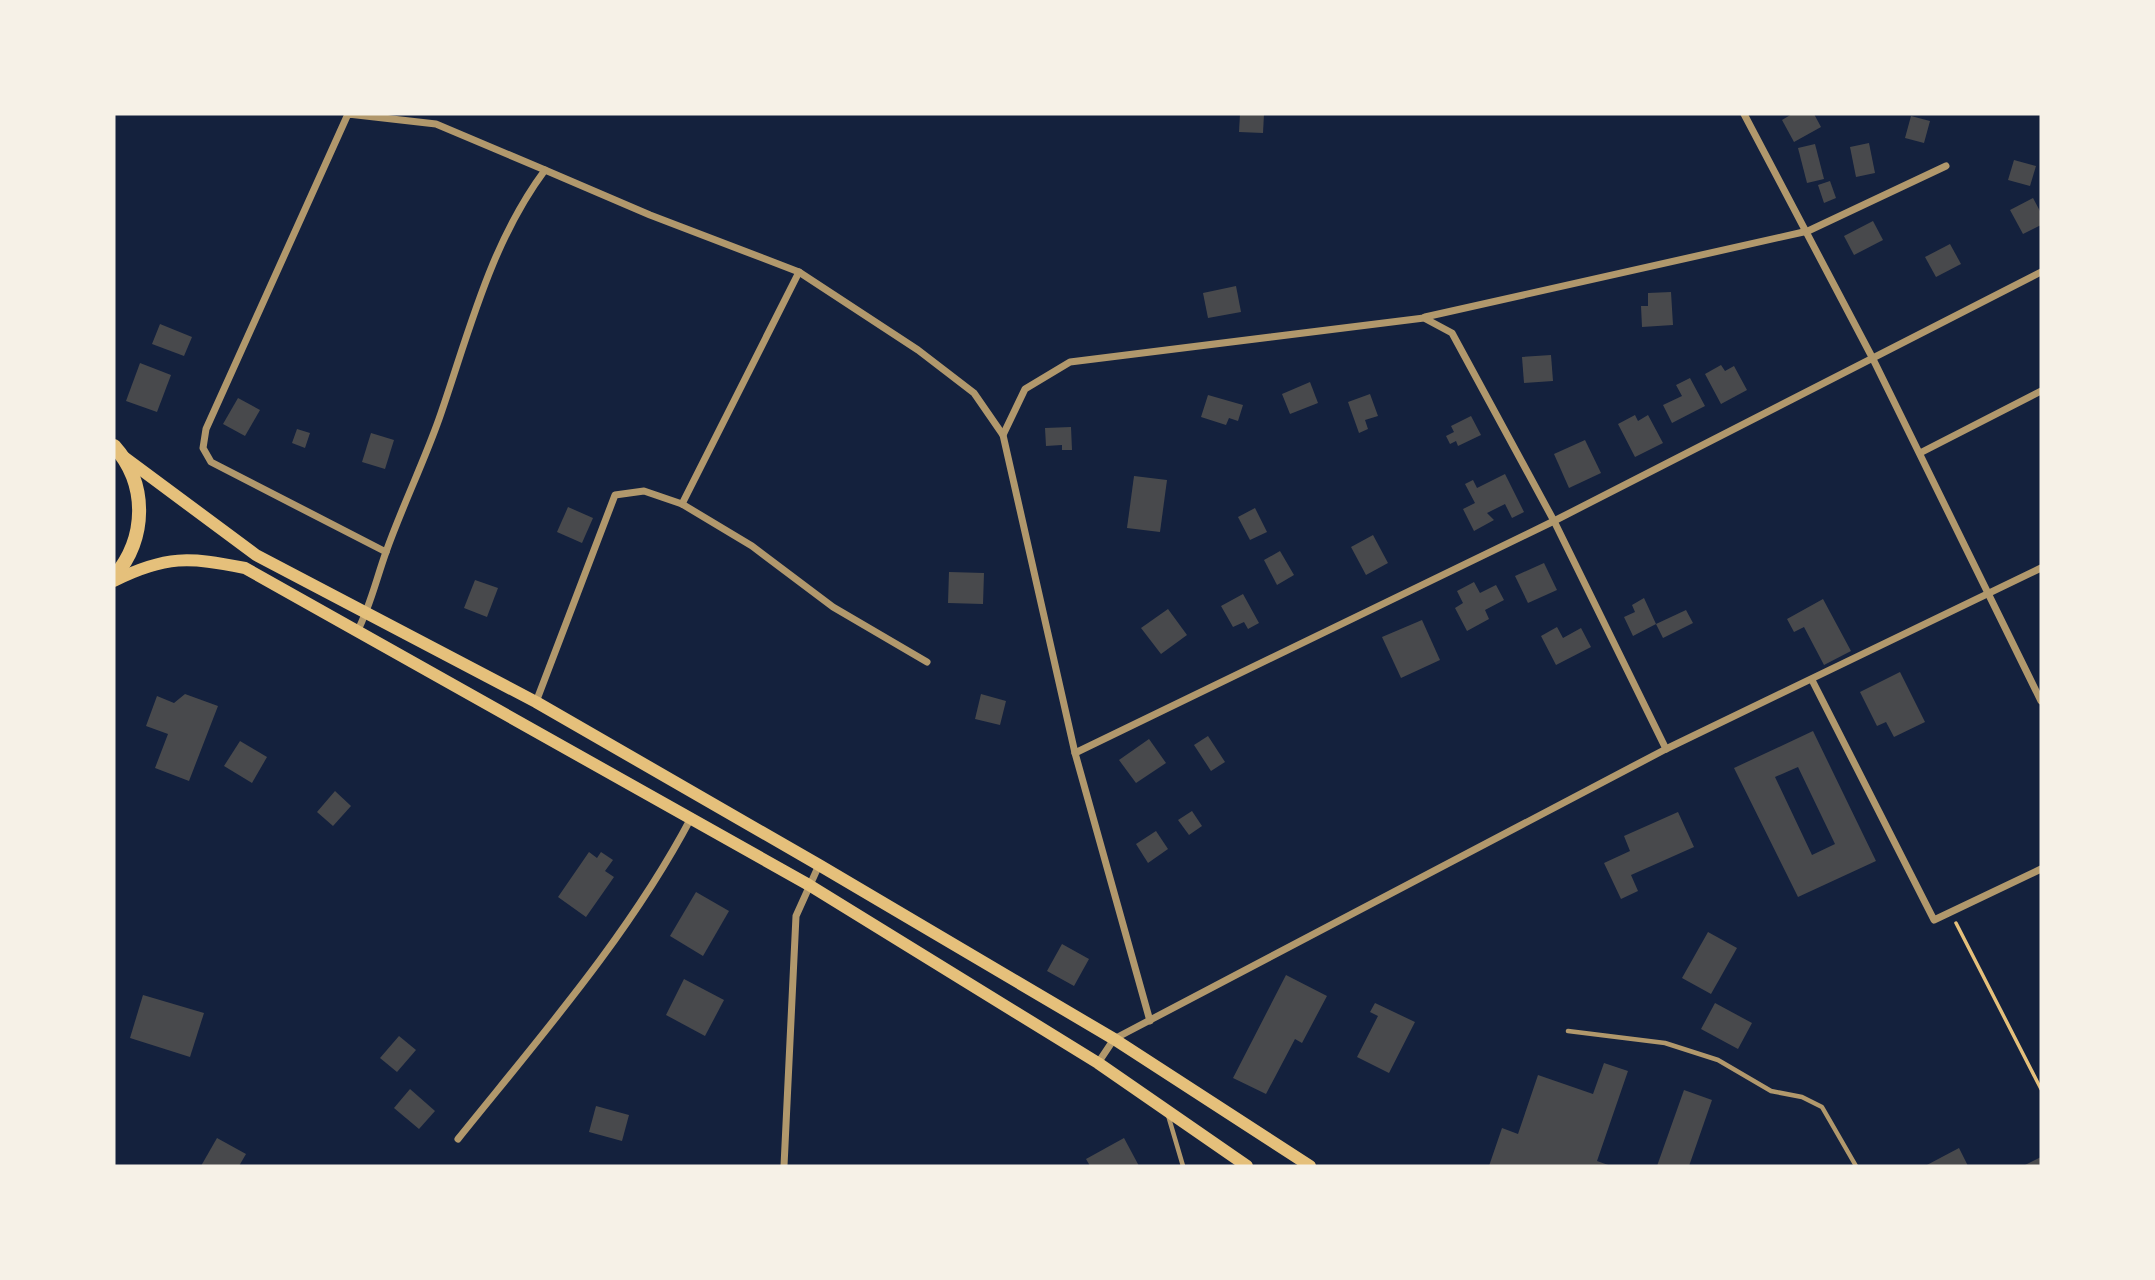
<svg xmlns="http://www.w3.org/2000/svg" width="2155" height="1280" font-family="Inter,sans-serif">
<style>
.building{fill:#48494c;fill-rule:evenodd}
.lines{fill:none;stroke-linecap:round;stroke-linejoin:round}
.path{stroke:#e5c07b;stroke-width:3.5}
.service{stroke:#b1986c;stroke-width:4.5}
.minor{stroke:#b1986c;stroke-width:7}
.secondary{stroke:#e5c07b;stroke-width:12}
.primary{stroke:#e5c07b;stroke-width:14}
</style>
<rect width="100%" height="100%" fill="#14213d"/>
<g class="building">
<path d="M1240,114H1264L1263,133L1239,132Z"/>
<path d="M1792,114H1814L1821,127L1794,142L1782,120Z"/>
<path d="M1911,116L1930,121L1924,143L1905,138Z"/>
<path d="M1869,143L1875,173L1856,177L1850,147Z"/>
<path d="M1815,144L1824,179L1807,183L1798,148Z"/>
<path d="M2014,160L2036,166L2030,186L2008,180Z"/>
<path d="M1830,181L1836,198L1824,203L1818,185Z"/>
<path d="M2033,198L2041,213V225L2023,234L2010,210Z"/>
<path d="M1873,221L1883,240L1854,255L1844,236Z"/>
<path d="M1950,244L1961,264L1936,277L1925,257Z"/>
<path d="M1236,286L1241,312L1208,318L1203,293Z"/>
<path d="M1671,292L1673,325L1642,327L1641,306H1648V293Z"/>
<path d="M160,324L192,337L184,356L152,344Z"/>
<path d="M1551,355L1553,381L1524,383L1522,357Z"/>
<path d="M140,363L171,375L157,412L126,401Z"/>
<path d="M1721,365L1725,371L1734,366L1747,390L1721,404L1705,374Z"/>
<path d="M1690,378L1705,406L1672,423L1663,405L1682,396L1676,385Z"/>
<path d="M1310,382L1318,403L1290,414L1282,394Z"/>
<path d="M1370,394L1378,416L1365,420L1368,429L1359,433L1348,402Z"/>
<path d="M1208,395L1243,405L1238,421L1229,418L1226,425L1201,417Z"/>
<path d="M238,398L260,410L245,436L223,424Z"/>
<path d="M1635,415L1638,421L1648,415L1663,443L1635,457L1618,424Z"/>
<path d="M1471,416L1481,435L1458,446L1456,441L1450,444L1446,436L1454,432L1451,426Z"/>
<path d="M1071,427L1072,450H1062V445L1046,446L1045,428Z"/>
<path d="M297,429L310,433L305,448L292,443Z"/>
<path d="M371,433L394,440L385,469L362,462Z"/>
<path d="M1585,440L1601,473L1569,488L1554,454Z"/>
<path d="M1505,474L1524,512L1512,518L1505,504L1487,513L1494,520L1474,531L1463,509L1475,503L1465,484L1473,480L1477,488Z"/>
<path d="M1134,476L1167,480L1160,532L1127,528Z"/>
<path d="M568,507L593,518L582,543L557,532Z"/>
<path d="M1255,508L1267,532L1250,540L1238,517Z"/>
<path d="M1373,535L1388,563L1366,575L1351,547Z"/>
<path d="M1280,551L1294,575L1277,585L1264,560Z"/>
<path d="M1544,563L1557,590L1528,603L1515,576Z"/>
<path d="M949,572L984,573L983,604L948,603Z"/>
<path d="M475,580L498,588L487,617L464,608Z"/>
<path d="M1474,582L1480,593L1496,585L1504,600L1485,610L1489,619L1467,631L1455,608L1463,603L1457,591Z"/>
<path d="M1243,594L1259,623L1248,629L1244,622L1233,627L1221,606Z"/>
<path d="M1644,598L1656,624L1633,636L1624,617L1635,612L1632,605Z"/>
<path d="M1823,599L1851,651L1824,665L1804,627L1794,632L1787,619Z"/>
<path d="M1168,609L1187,635L1161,654L1141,628Z"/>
<path d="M1686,610L1693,623L1663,638L1656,624Z"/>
<path d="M1422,620L1440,660L1401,678L1382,637Z"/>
<path d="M1557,627L1563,638L1581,628L1591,647L1556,665L1541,636Z"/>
<path d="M1900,672L1925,722L1894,737L1886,722L1877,726L1860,692Z"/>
<path d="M185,694L218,706L189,781L155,768L168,734L146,726L157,696L174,703Z"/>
<path d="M981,694L1006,701L1000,725L975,719Z"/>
<path d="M1813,731L1876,861L1798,897L1734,768ZM1798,767L1835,844L1812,855L1775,777Z"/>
<path d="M1208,736L1225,762L1211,771L1194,745Z"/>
<path d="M1149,739L1166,763L1136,783L1119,760Z"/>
<path d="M240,741L267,757L252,783L224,766Z"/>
<path d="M335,791L351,806L333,826L317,812Z"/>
<path d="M1192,811L1202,826L1189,835L1178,820Z"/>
<path d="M1678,812L1694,847L1631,875L1638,891L1621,899L1604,863L1630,851L1624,836Z"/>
<path d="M1156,831L1168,849L1148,863L1136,844Z"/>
<path d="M589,852L597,858L601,852L613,860L605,871L614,877L586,917L558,897Z"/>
<path d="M696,892L729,911L703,956L670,936Z"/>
<path d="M1708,932L1737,948L1711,994L1682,978Z"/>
<path d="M1062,944L1089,959L1074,986L1047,971Z"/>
<path d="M1286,975L1327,996L1302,1043L1295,1039L1266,1094L1233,1078Z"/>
<path d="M684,979L724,1000L705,1036L666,1015Z"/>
<path d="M143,995L204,1013L190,1057L130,1038Z"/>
<path d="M1375,1003L1415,1022L1389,1073L1357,1057L1378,1016L1370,1012Z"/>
<path d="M1715,1003L1752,1023L1738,1049L1701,1029Z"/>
<path d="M399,1036L416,1050L397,1072L380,1058Z"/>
<path d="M1604,1063L1628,1071L1597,1161L1611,1166H1489L1502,1128L1518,1134L1538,1075L1593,1094Z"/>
<path d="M410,1089L435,1111L419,1129L394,1108Z"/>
<path d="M1684,1090L1712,1100L1689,1166H1657Z"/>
<path d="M596,1106L629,1115L622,1141L589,1132Z"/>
<path d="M217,1138L246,1154L239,1166H201Z"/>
<path d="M1124,1138L1139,1166H1090L1086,1159Z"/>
<path d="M1959,1148L1968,1166H1925Z"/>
<path d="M2041,1157V1166H2023Z"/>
</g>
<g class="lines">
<path class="path" d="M1956,923L2041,1089"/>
<g class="service">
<path d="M1568,1031L1665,1043L1718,1060L1771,1091L1802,1097L1822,1107L1856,1166"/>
<path d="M1168,1115L1183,1166"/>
</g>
<g class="minor">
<path d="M1744,114L1872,357L2041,701"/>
<path d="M1425,317L1808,231L1946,166"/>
<path d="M1003,435L1025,389L1070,362L1424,318L1452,333L1554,521L1666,749"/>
<path d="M1920,453L2041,391"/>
<path d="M682,504L799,272"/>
<path d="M386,552L211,462L203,448L206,429L348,114L436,124L545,170"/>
<path d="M357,632C370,607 376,580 386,552C402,507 423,464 439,419C469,333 490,244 545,170L650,215L799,272L918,350L974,393L1003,435L1075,753L1150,1021"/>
<path d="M1812,680L1934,920L2041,869"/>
<path d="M536,702L615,495L644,491L682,504L752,546L833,607L927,662"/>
<path d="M1075,753L1554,521L2041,272"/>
<path d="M1098,1063L1114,1039L1666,749L2041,568"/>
<path d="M458,1139C540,1037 630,934 691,818"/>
<path d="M784,1166L796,916L819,865"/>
</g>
<g class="secondary">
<path d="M124,457L256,555L536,702L819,865L1114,1039L1310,1166"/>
<path d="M114,581C166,555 189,557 245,568L809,885L1098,1063L1247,1166"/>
</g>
<path class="primary" d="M114,446C148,484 147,538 114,577"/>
</g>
<rect width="2155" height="1280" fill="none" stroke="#f6f1e7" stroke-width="231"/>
</svg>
